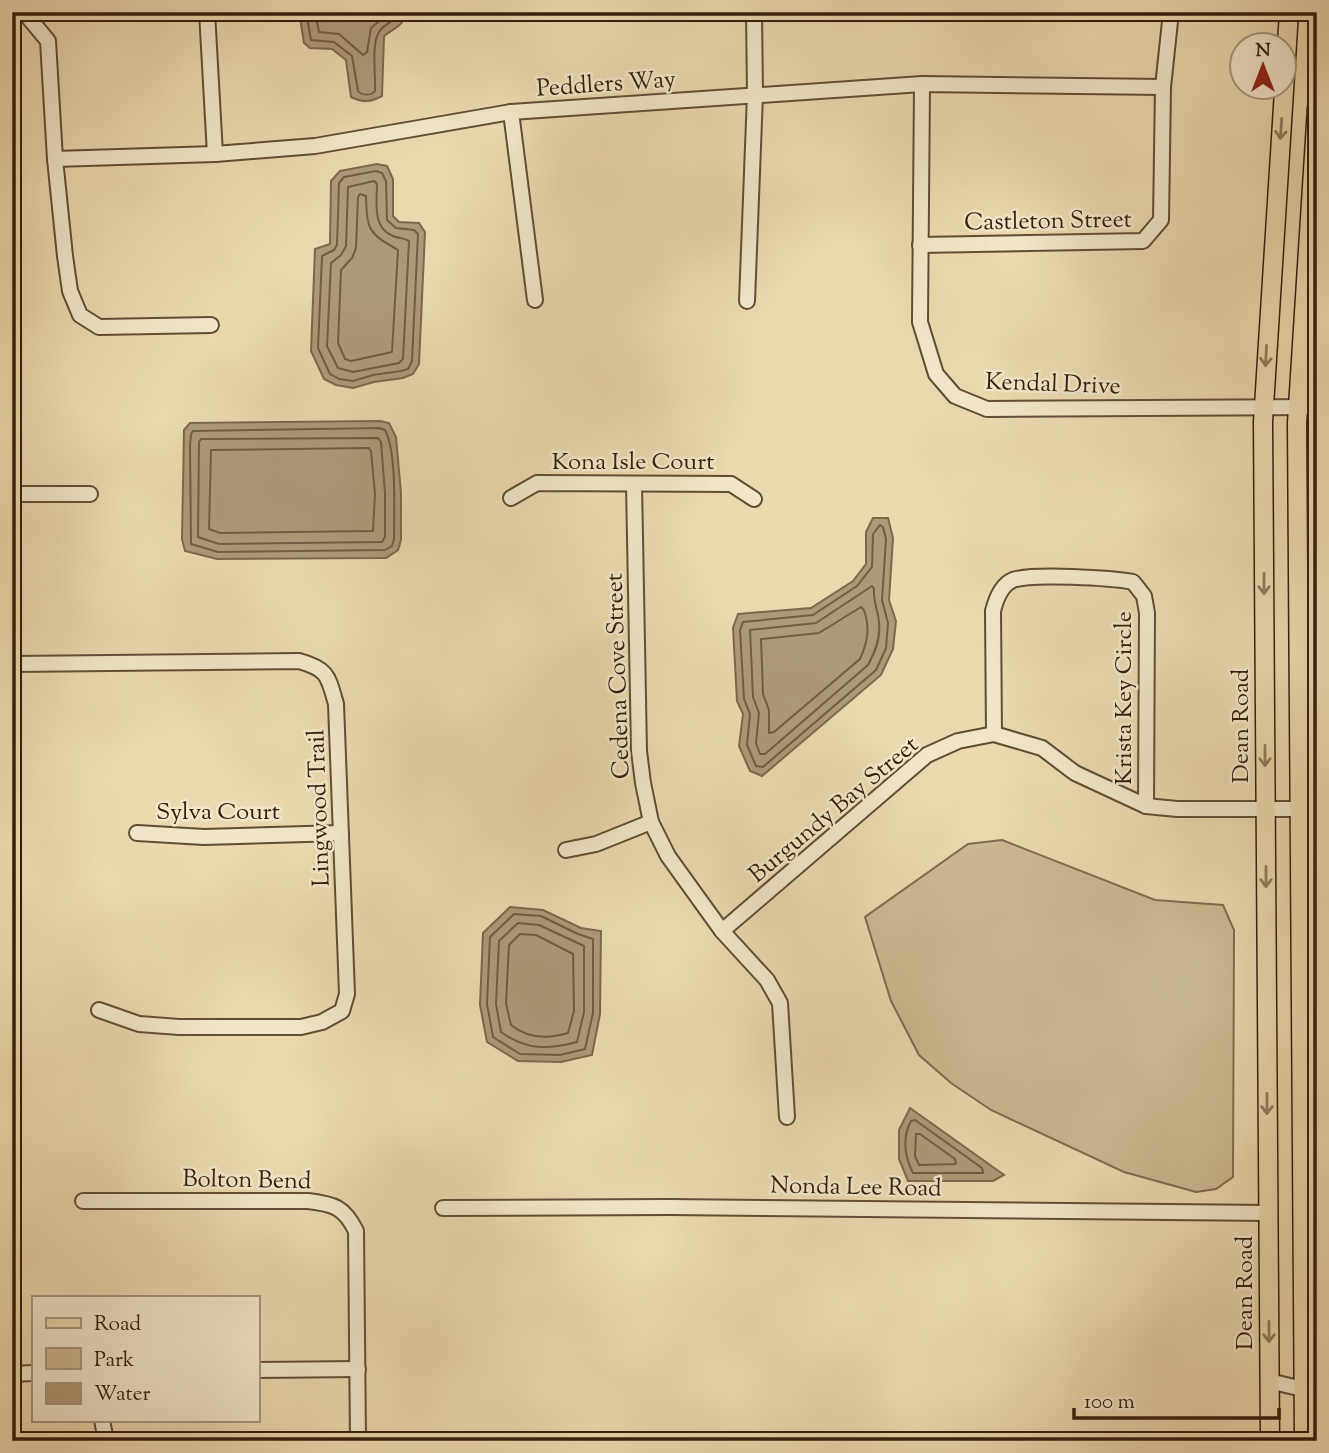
<svg xmlns="http://www.w3.org/2000/svg" width="1329" height="1453" font-family="'Sorts Mill Goudy',serif">
<style>
.green{fill:#cbb992;stroke:#7f6c4e;stroke-width:2}
.water{fill:#ac9977;stroke:#7c684c;stroke-width:2}
.lines{fill:none;stroke-linecap:round;stroke-linejoin:round}
.shore{stroke:#705c41;stroke-width:2}
.minor-casing{stroke:#614d34;stroke-width:18}
.major-casing{stroke:#331e0b;stroke-width:21}
.minor{stroke:#f1e6ca;stroke-width:14}
.major{stroke:#ead9ae;stroke-width:18}
.oneway{stroke:#8e7c5c}
.labels{text-anchor:middle;stroke-width:5;stroke-linejoin:round;paint-order:stroke}
.street-label{font-size:24px;fill:#331e0b;stroke:#f1e6ca}
</style>
<rect width="100%" height="100%" fill="#ead9ae"/>
<filter id="stains"><feTurbulence type="fractalNoise" baseFrequency=".00286" numOctaves="4"/><feColorMatrix values="0 0 0 0 .2 0 0 0 0 .09 0 0 0 0 .02 0 0 0 .5 -.17"/></filter>
<radialGradient id="worn" r=".72"><stop offset=".6" stop-color="#630" stop-opacity="0"/><stop offset="1" stop-color="#630" stop-opacity=".3"/></radialGradient>
<path class="green" d="M1002,840L1155,900L1223,905L1234,930L1233,1177L1216,1189L1196,1192L1124,1172L991,1110L951,1083L919,1055L891,1001L865,917L968,844Z"/>
<g class="water">
<path d="M299,12H406C405,25 393,29 384,36L382,96C371,102 363,103 351,97L346,60L332,49L310,48L304,43Z"/>
<path d="M377,164L387,166L393,179V216L399,222L419,223L425,232L419,364L413,374L403,378L374,382L353,388L336,385L324,379L311,351L315,249L330,244L331,181L340,171Z"/>
<path d="M380,421L389,423L396,437L401,493V540L398,550L386,558L217,559L185,551L182,539L184,430L190,423Z"/>
<path d="M873,518H888L893,538L889,600L896,621L893,649L881,675L762,776L750,771L739,746L743,714L737,701L733,628L738,614L811,608L853,581L866,564V532Z"/>
<path d="M510,907L543,910L581,928L601,931L600,1014L592,1055L561,1062L518,1061L487,1042L480,1005L483,933Z"/>
<path d="M910,1108L1004,1175L993,1181H908L899,1159V1130Z"/>
</g>
<g class="lines">
<g class="shore">
<path d="M306,12L311,40L334,42L352,56L358,91C362,96 371,96 375,91C376,77 371,44 379,32C384,23 395,23 399,12"/>
<path d="M315,12L319,32L339,34L363,55L367,52L371,28L390,12"/>
<path d="M376,171L382,173L386,181L387,220L396,228L414,230L418,234L412,361L408,369L401,371L373,375L353,381L339,379L330,374L318,348L322,256L334,250L337,245L339,183L344,177Z"/>
<path d="M374,181L377,184C377,202 372,228 393,236C399,239 403,237 409,241L403,359L399,363L353,372L338,368L327,346L331,263L341,255L346,246L348,187Z"/>
<path d="M360,194L366,196C367,230 368,233 398,250L392,352L351,361L345,359L338,343L341,270L352,258L356,248L358,197Z"/>
<path d="M379,428L385,430C397,452 394,512 394,539L392,546L385,550L218,552L191,544L190,446L191,434L193,431Z"/>
<path d="M378,438L381,442L385,493V537L382,542L219,544L198,537L199,442L201,439Z"/>
<path d="M369,448L371,451L375,494L373,531L220,533L209,529L211,450Z"/>
<path d="M880,525L883,527L886,539L882,600L888,623L886,648L876,670L763,767L756,766L747,745L750,714L744,699L740,630L743,622L813,615L857,586L872,567L873,534Z"/>
<path d="M872,586L874,589C873,602 878,610 879,622C881,638 875,652 868,665L765,754H760L756,743L759,713L753,697L750,630L816,623Z"/>
<path d="M861,607L864,610C870,628 868,641 860,659L774,732L769,733V710L763,694L761,639L819,633Z"/>
<path d="M514,914L541,916L578,934L593,939V1013L585,1049L560,1055L520,1054L493,1037L487,1004L490,937Z"/>
<path d="M518,923L539,925L584,946V1012L577,1042C548,1050 526,1050 501,1032L496,1004L499,941Z"/>
<path d="M520,934L536,935L573,954L574,1011L568,1033C548,1039 527,1038 511,1025L506,1003L509,945Z"/>
<path d="M915,1120L982,1168L983,1173H913C905,1157 902,1138 911,1121Z"/>
<path d="M916,1134H920L955,1159L956,1164L919,1165L915,1156Z"/>
</g>
<g class="minor-casing">
<g id="minor">
<path d="M207,12L215,154"/>
<path d="M29,18L48,41L55,159L65,256L70,291L80,315L99,327L211,325"/>
<path d="M922,84L920,322L936,374L955,396L987,409L1317,407"/>
<path d="M511,112L535,300"/>
<path d="M55,159L215,154L315,146L511,112L922,84L1163,87"/>
<path d="M920,245L1143,241L1161,220L1163,87L1171,12"/>
<path d="M747,301L755,95L754,12"/>
<path d="M634,484L639,751L643,783L651,822L668,856L722,931L767,980L780,1003L787,1117"/>
<path d="M12,494H90"/>
<path d="M511,498L537,483L731,484L754,499"/>
<path d="M12,664L299,661C328,669 328,676 336,704L347,994L342,1011L322,1022L301,1027H179L139,1024L99,1010"/>
<path d="M994,734L993,611C996,599 1001,585 1013,580C1032,573 1112,578 1133,582L1144,596L1147,613L1146,806"/>
<path d="M137,833L204,837L341,833"/>
<path d="M566,850L596,844L651,822"/>
<path d="M722,931L927,755L958,741L994,734L1042,748L1075,773L1146,806L1177,809H1299"/>
<path d="M83,1201H308C334,1204 344,1207 356,1231L358,1441"/>
<path d="M443,1208L670,1207L1268,1213"/>
<path d="M257,1370L358,1369"/>
<path d="M12,1374L33,1373"/>
<path d="M1269,1381L1303,1389H1317"/>
<path d="M102,1420L106,1441"/>
</g>
</g>
<g class="major-casing">
<g id="major">
<path d="M1270,1441L1263,422L1289,12"/>
<path d="M1304,1441L1297,423L1317,108"/>
</g>
</g>
<use href="#minor" class="minor"/>
<use href="#major" class="major"/>
</g>
<defs><path id="oneway-shaft" d="M-6 0H5M1.5-3L5.5 0L1.5 3" fill="none" stroke-width="1.6" stroke-linecap="round" stroke-linejoin="round" transform="scale(1.75)"/></defs>
<g class="oneway">
<use href="#oneway-shaft" transform="translate(1281 129) rotate(94)"/>
<use href="#oneway-shaft" transform="translate(1266 356) rotate(93)"/>
<use href="#oneway-shaft" transform="translate(1264 584) rotate(90)"/>
<use href="#oneway-shaft" transform="translate(1265 756) rotate(90)"/>
<use href="#oneway-shaft" transform="translate(1266 877) rotate(90)"/>
<use href="#oneway-shaft" transform="translate(1267 1104) rotate(90)"/>
<use href="#oneway-shaft" transform="translate(1269 1332) rotate(90)"/>
</g>
<g class="labels">
<g class="street-label">
<text transform="translate(606 83) rotate(-4)" y="8">Peddlers Way</text>
<text transform="translate(1048 220) rotate(-1)" y="8">Castleton Street</text>
<text transform="translate(1053 383) rotate(2)" y="8">Kendal Drive</text>
<text x="633" y="469">Kona Isle Court</text>
<text transform="translate(617 676) rotate(-92)" y="8">Cedena Cove Street</text>
<text transform="translate(1123 698) rotate(-90)" y="8">Krista Key Circle</text>
<text transform="translate(1240 726) rotate(-90)" y="8">Dean Road</text>
<text transform="translate(318 808) rotate(-92)" y="8">Lingwood Trail</text>
<text transform="translate(833 809) rotate(-40)" y="8">Burgundy Bay Street</text>
<text x="218" y="819">Sylva Court</text>
<text transform="translate(247 1179) rotate(1)" y="8">Bolton Bend</text>
<text transform="translate(856 1186) rotate(1)" y="8">Nonda Lee Road</text>
<text transform="translate(1244 1293) rotate(-90)" y="8">Dean Road</text>
</g>
</g>
<rect width="1329" height="1453" fill="none" stroke="#ead9ae" stroke-width="42"/>
<rect x="14" y="14" width="1301" height="1425" fill="none" stroke="#331e0b" stroke-width="3.5"/>
<rect x="21" y="21" width="1287" height="1411" fill="none" stroke="#331e0b" stroke-width="2"/>
<rect x="32" y="1296" width="228" height="126" fill="#f1e6ca" stroke="#a5967e" stroke-width="2"/>
<rect x="46" y="1318" width="35" height="10" fill="#ead9ae" stroke="#a5967e" stroke-width="2"/>
<text x="94" y="1330" font-size="21" fill="#331e0b">Road</text>
<rect x="46" y="1348" width="35" height="21" fill="#cbb992" stroke="#a5967e" stroke-width="2"/>
<text x="94" y="1366" font-size="21" fill="#331e0b">Park</text>
<rect x="46" y="1383" width="35" height="21" fill="#ac9977" stroke="#a5967e" stroke-width="2"/>
<text x="94" y="1400" font-size="21" fill="#331e0b">Water</text>
<g transform="translate(1263 66)"><circle r="33" fill="#f1e6ca" stroke="#a5967e" stroke-width="2"/>
<path d="M0-5L12 26L0 18L-12 26Z" fill="#8f2418"/>
<text y="-10" font-size="19" font-weight="bold" text-anchor="middle" fill="#331e0b">N</text>
</g>
<path d="M1074 1408v10h205v-10" fill="none" stroke="#331e0b" stroke-width="3.5"/>
<text x="1084" y="1408" font-size="21" fill="#331e0b" stroke="#f1e6ca" stroke-width="5" paint-order="stroke">100 m</text>
<rect width="100%" height="100%" filter="url(#stains)"/>
<rect width="100%" height="100%" fill="url(#worn)"/>
</svg>
